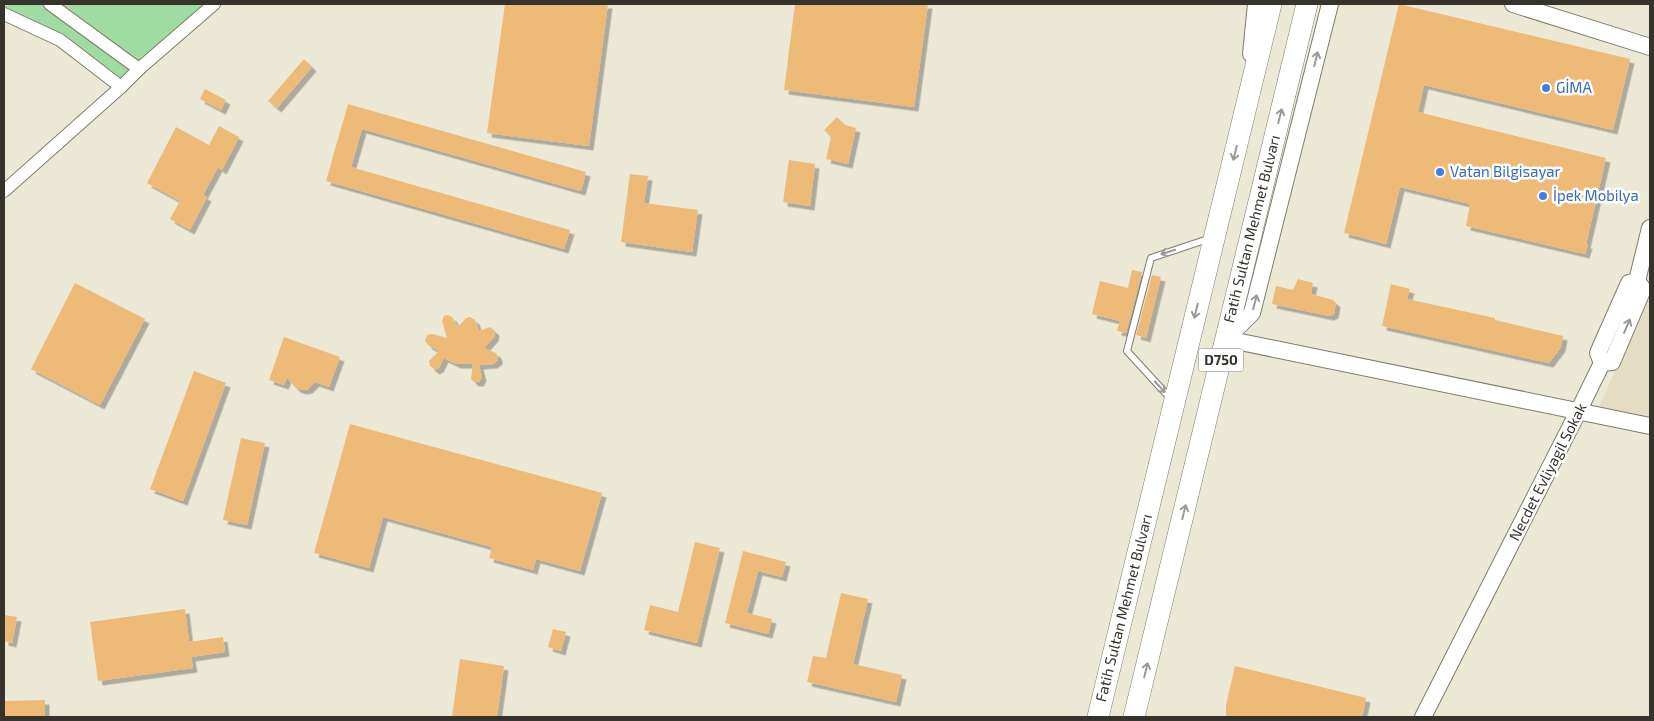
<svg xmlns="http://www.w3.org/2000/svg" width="1654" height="721" font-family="'Exo 2',sans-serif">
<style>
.built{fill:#e4ddc4}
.green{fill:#9edca1}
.building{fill:#edbb77;filter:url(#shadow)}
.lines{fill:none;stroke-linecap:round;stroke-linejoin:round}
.service-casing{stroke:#807c6c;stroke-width:8}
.minor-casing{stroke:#807c6c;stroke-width:14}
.tertiary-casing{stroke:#807c6c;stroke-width:18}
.trunk-casing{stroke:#807c6c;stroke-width:22}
.service{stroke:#fff;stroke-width:6}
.minor{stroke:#fff;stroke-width:12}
.tertiary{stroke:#fff;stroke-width:16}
.trunk{stroke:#fff;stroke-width:21}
.oneway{stroke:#9a9996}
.shop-dot{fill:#3f7fe0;stroke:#fff;stroke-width:2}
.labels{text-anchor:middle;stroke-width:5;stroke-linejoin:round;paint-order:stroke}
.shield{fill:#fff;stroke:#72706b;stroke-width:1}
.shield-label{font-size:14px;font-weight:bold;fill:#35332c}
.shop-label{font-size:15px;fill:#366cbe;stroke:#fff;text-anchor:start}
.street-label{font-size:15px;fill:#35332c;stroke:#fff}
</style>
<defs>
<filter id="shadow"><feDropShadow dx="4.5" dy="4.5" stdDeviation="0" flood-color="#0004"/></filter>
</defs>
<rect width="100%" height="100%" fill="#ece8d6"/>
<path class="built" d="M1650,289V417L1599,407L1646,302Z"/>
<path class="green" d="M4,4H214L121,87L60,40L4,14Z"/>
<g class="building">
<path d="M505,4H608L589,146L487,133Z"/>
<path d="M795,4H928L914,107L784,90Z"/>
<path d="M1399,4L1630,59L1613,130L1424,85L1418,112L1606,158L1586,244H1588L1585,254L1466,226L1470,204L1400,187L1386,244L1344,233Z"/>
<path d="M304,59L312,67L277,108L268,101Z"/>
<path d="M205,89L226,100L221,110L200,99Z"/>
<path d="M348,104L586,172L581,191L362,129L351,167L570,230L564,249L326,181Z"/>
<path d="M837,117L845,125L856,128L848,164L826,159L831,137L824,130Z"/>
<path d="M219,126L239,137L222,170L218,167L203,195L207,197L190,230L170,219L180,201L147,183L176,127L209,145Z"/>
<path d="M789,160L815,164L810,206L783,202Z"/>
<path d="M630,174L648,176L644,203L698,210L692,252L621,242Z"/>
<path d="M1132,270L1142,272L1126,333L1117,331L1120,321L1092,314L1100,281L1128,288Z"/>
<path d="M1152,275L1161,277L1146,338L1136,335Z"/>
<path d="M1298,279L1313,283L1311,294L1333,300L1336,303L1334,314L1329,316L1272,304L1276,286L1293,290Z"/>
<path d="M75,283L145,319L100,405L31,369Z"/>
<path d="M1391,284L1410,289L1407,299L1495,318V320L1563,336L1561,347L1549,363L1382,326Z"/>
<path d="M448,315L452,317L458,327L466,318L470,317L475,320L479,331L490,327L495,331L494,337L484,348L496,353L498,357V360L493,364L479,365L482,377L479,382H474L471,379L473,364H456L444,358L439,368L435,370L430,366L429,361L439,351L428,345L425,341L427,335L432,334L447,338L442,321L444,316Z"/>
<path d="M284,337L340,357L329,387L315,382L308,389L302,390L296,388L287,378L284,385L269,380Z"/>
<path d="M194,371L226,383L183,501L150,489Z"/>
<path d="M350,424L602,493L580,571L536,559L533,570L489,558L492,547L383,517L369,568L314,553Z"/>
<path d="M241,438L265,443L247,525L223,520Z"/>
<path d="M695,542L720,548L697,643L644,630L650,605L678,612Z"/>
<path d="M743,551L786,562L782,577L758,571L747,613L772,619L768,634L725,623Z"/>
<path d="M841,593L868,599L853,664L902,675L896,702L807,682L813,656L826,658Z"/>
<path d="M185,609L189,642L223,637L225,652L191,657L193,668L98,681L90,622Z"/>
<path d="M4,615L17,617L12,643L4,641Z"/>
<path d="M553,629L566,632L561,651L548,647Z"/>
<path d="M460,659L504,666L497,717H452Z"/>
<path d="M1235,666L1366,698L1362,717H1226V705Z"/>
<path d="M45,700V717H4V701Z"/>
</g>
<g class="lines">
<g class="service-casing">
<path id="service" d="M1170,398L1127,351L1151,258L1211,238"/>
</g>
<g class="minor-casing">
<g id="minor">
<path d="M50,4L139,69"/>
<path d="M4,14L60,40L121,87"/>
<path d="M4,191L121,87L139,69L214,4"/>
</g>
</g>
<g class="tertiary-casing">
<g id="tertiary">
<path d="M1513,4L1650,47"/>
<path d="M1251,54L1256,4"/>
<path d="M1226,339L1650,426"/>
<path d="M1226,339L1252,313L1330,4"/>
<path d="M1602,363L1612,362L1643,289L1637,281L1650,228"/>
<path d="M1602,363L1598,353L1629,283L1637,281"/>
<path d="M1423,717L1578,412L1602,363"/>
</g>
</g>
<g class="trunk-casing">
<g id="trunk">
<path d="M1098,717L1271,4"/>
<path d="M1134,717L1307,4"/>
</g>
</g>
<use href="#service" class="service"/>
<use href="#minor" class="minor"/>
<use href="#tertiary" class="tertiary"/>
<use href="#trunk" class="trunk"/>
</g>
<defs><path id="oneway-shaft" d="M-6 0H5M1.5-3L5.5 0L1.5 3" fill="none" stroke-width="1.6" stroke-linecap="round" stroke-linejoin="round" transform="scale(1.25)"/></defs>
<g class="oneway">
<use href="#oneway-shaft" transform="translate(1316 59) rotate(-76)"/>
<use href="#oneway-shaft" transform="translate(1280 116) rotate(-76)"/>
<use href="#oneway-shaft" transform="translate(1235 153) rotate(104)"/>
<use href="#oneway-shaft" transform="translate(1168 252) rotate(162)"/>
<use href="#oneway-shaft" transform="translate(1255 302) rotate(-76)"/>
<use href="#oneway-shaft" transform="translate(1196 311) rotate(104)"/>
<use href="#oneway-shaft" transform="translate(1627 326) rotate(-67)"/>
<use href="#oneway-shaft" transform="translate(1160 387) rotate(47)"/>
<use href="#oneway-shaft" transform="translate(1184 512) rotate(-76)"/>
<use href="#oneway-shaft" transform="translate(1146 670) rotate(-76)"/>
</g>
<g class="shop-dot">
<circle cx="1546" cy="88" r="5"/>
<circle cx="1440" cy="172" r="5"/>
<circle cx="1543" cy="196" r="5"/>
</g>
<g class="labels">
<rect class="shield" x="1198.5" y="348.5" width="45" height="23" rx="4"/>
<g class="shield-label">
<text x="1221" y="365">D750</text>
</g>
<g class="shop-label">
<text x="1556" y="93">GİMA</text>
<text x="1450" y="177">Vatan Bilgisayar</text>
<text x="1553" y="201">İpek Mobilya</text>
</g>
<g class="street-label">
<text transform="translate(1252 229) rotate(-76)" y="5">Fatih Sultan Mehmet Bulvarı</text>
<text transform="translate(1548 472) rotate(-63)" y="5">Necdet Evliyagil Sokak</text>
<text transform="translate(1124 608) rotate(-76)" y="5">Fatih Sultan Mehmet Bulvarı</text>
</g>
</g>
<rect width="1654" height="721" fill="none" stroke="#35332c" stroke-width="10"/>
</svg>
